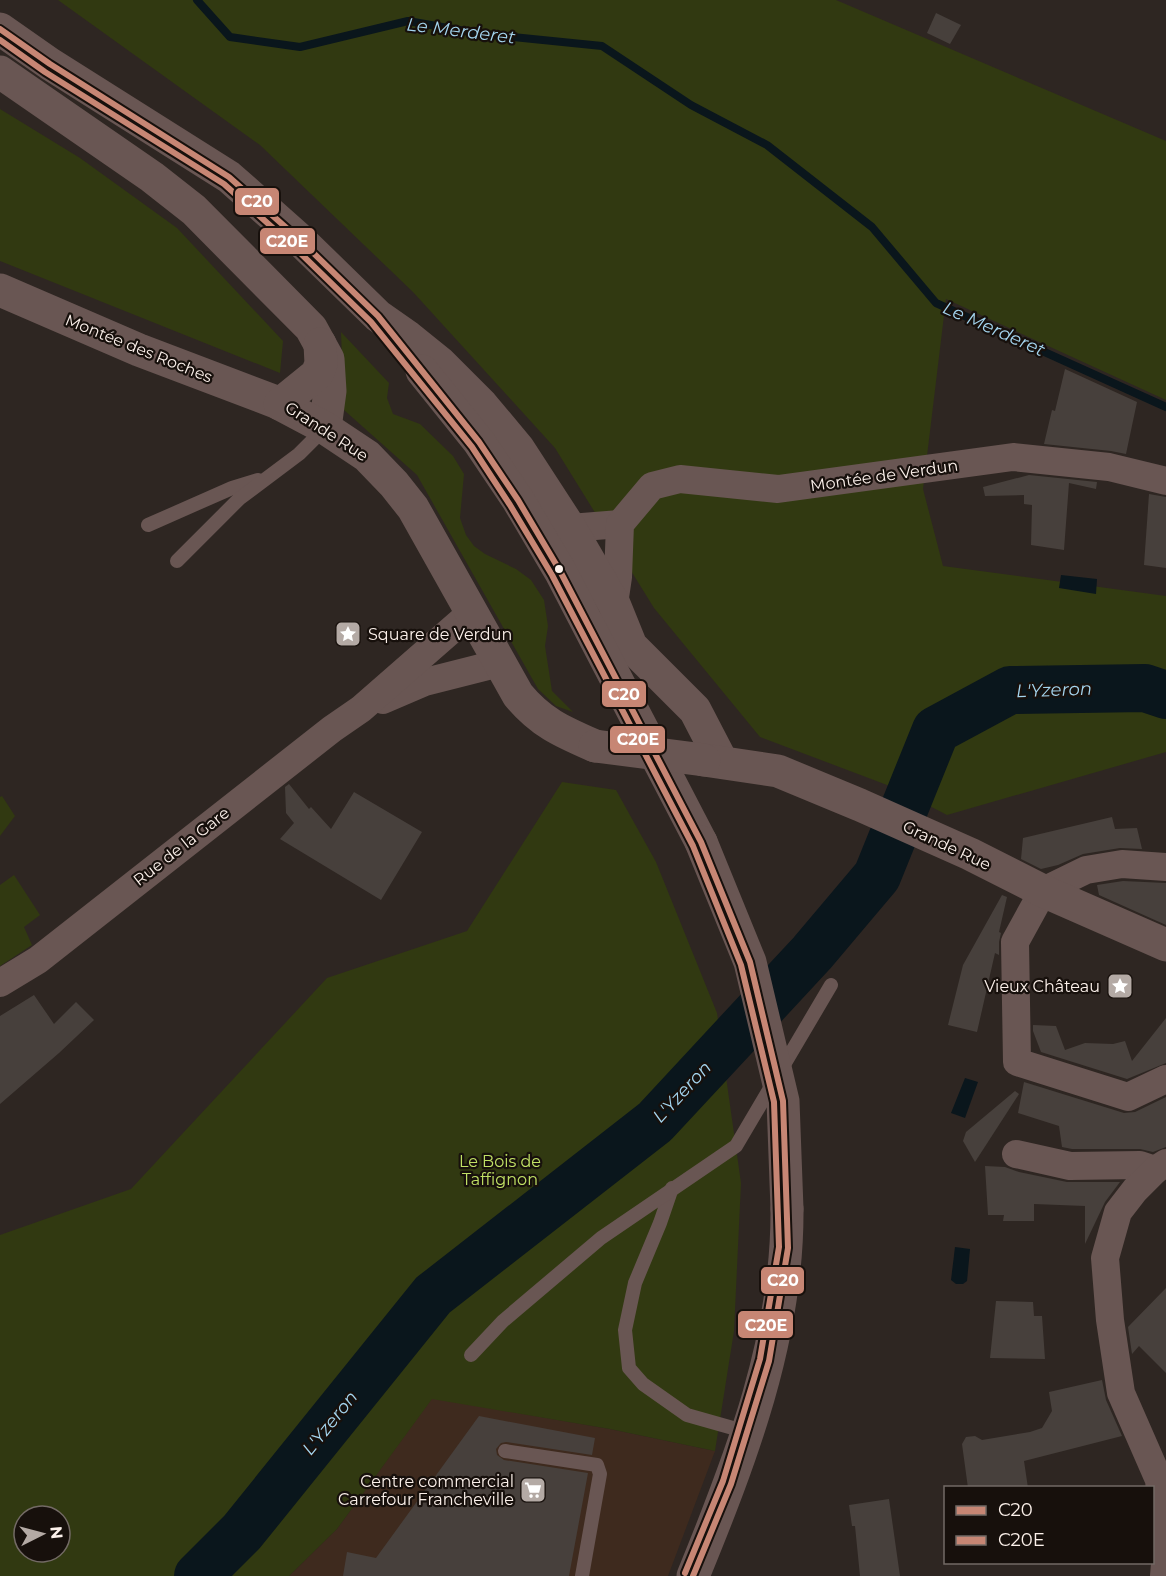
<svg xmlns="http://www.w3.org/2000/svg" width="1166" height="1576" font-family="Montserrat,sans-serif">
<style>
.built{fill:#3e2a1e}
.green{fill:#313911;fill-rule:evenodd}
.water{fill:#0a161c}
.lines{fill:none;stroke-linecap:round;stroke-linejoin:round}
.stream{stroke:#0a161c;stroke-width:8}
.river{stroke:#0a161c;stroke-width:48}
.building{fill:#47403c}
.service{stroke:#695653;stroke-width:14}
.minor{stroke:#695653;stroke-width:28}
.tertiary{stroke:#695653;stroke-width:33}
.tertiary-bridge{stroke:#695653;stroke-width:33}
.bus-1-casing{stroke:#17100c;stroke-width:10}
.bus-2-casing{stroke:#17100c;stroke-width:10}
.bus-1{stroke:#c78674;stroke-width:6}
.bus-2{stroke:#c78674;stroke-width:6}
.bus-dot{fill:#fcf1eb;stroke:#17100c;stroke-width:2}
.labels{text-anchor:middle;stroke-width:4.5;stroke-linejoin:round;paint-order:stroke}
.street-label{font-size:16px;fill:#fcf1eb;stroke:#17100c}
.poi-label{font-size:16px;fill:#fcf1eb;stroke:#17100c;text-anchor:end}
.park-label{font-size:16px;fill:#c1e165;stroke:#17100c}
.water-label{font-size:18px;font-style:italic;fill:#a4d5ef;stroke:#17100c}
.line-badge{stroke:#17100c;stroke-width:2}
.badge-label{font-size:16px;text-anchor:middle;font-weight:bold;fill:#fff}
</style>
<rect width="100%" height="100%" fill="#2e2622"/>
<path class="built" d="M432,1398L610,1429L715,1451L668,1576H289L337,1529Z"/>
<g class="green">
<path d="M58,0H836L1166,141V400L946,299L923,489L943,566L1166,596V752L947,815L895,788L760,737L654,608L555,448L413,292L260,145Z"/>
<path d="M0,109L80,158L177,228L283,341L280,373L0,261Z"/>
<path d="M341,332L389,383L387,398L393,414L420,424L453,456L464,474L460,518L466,535L474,546L485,554L516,569L531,580L544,600L548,626L545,646L552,691L573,712L556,706L538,689L417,475L344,410Z"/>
<path d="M562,782L616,790L656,862L717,1013L741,1183L734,1331L715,1451L610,1429L432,1399L337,1529L289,1576H0V1235L131,1189L327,978L467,931ZM24,1516H60V1552H24Z"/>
<path d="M2,796L15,816L0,836V797Z"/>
<path d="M14,875L40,915L24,927L32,945L0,966V885Z"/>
</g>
<g class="water">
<path d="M1061,575L1097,579L1096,594L1059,588Z"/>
<path d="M965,1078L978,1082L965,1118L951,1113Z"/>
<path d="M955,1247L970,1249L967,1281L963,1284H956L951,1280Z"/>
</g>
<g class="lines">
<path class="stream" d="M197,0L230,37L300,47L408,21L482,34L602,46L691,105L767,145L872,227L936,303L1166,407"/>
<path class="river" d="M198,1576L242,1532L433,1295L655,1122L812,953L877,876L936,730L1010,690L1145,688L1166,695"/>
</g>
<g class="building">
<path d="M936,13L961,25L950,44L927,33Z"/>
<path d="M1065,369L1137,402L1126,454L1111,451L1044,444L1052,410L1055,411Z"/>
<path d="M1029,475L1097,482L1096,489L1069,483L1064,550L1031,545L1032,505L1024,504V495L985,496L983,487Z"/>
<path d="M1149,494L1166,497V568L1144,565Z"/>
<path d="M289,784L309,809L311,807L331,829L354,792L422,832L381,900L280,839L294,823L286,813L285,787Z"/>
<path d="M1112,817L1115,829L1137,828L1142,849L1120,848L1083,854L1058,865L1041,869L1021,859L1023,838Z"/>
<path d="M1123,881L1166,883V925L1099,895L1097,885Z"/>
<path d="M1002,895L1007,897L999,932L1001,933L999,942V955L995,953L977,1032L948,1025L963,965Z"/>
<path d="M34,995L54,1024L76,1002L94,1020L59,1053L0,1104V1016Z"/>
<path d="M1166,1018V1063L1127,1079L1041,1052L1033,1031V1025L1056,1026L1065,1050L1085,1043L1113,1044L1125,1041L1132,1061Z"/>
<path d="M1024,1082L1124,1113L1135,1112L1166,1097V1147L1153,1152L1140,1149H1072L1062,1147L1059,1126L1018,1113Z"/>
<path d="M1015,1091L1019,1094L975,1162L963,1141L966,1132Z"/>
<path d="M985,1166L1005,1167L1019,1172L1067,1182H1120L1105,1202L1085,1244V1206L1034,1204V1221H1003L1004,1215H988Z"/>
<path d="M1166,1288V1373L1139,1346L1132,1354L1128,1327Z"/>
<path d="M996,1301L1033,1302L1034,1316H1042L1045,1359L990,1358Z"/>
<path d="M1102,1380L1106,1400L1122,1436L1024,1461L1028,1488H968L962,1444L966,1437L975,1436L982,1440L1030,1432L1042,1428L1052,1411L1049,1392Z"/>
<path d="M479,1416L595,1438L592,1455L506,1442L501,1443L496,1449L497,1455L504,1460L588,1473L569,1576H343L347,1552L376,1558Z"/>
<path d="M889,1499L900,1576H860L855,1526H852L849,1505Z"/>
</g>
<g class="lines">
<g class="service">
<path d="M148,525L232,488L258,480"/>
<path d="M177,561L239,499L299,454L325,428"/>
<path d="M672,1188L660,1223L635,1283L625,1330L629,1368L643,1384L687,1415L747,1432"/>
<path d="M471,1355L503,1321L601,1238L736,1146L831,985"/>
<path d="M505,1451L597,1465L600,1474L582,1576"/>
</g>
<g class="minor">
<path d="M570,528L620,524"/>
<path d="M614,604L618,577L620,524L652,486L680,479L778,489L1013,457L1109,467L1166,481"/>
<path d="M383,700L425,682L500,663"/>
<path d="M1166,867L1122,864L1086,870L1043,891L1015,942L1017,1062L1128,1097L1166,1079"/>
<path d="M0,983L38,960L332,729L361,709L472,612"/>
<path d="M1016,1154L1070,1166L1140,1165L1155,1170"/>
<path d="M1164,1576L1166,1552L1159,1480L1121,1393L1110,1320L1105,1258L1118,1212L1135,1190L1155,1170L1166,1163"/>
</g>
<g class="tertiary">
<path d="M0,29L50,64L229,177L299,239L378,316L408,337L439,362L482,405L518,448L570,528L614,604L631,646L695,710L722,762"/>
<path d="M0,72L152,177L194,210L311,328L328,359L330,391L325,428"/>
<path d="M0,290L139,350L276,402L325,428L367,456L394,484L413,508L518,695C541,723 563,732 595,746"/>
<path d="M422,371L479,442L518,500L560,571L701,842"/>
<path d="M280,404L317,374L321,364L320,344"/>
<path d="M704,760L778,771L860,805L970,854L1043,891L1166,945"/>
<path d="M693,1576C741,1459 788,1337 787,1209"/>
</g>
<g class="tertiary-bridge">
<path d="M595,746L704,760"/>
<path d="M701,842L750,962L783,1101L787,1209"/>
</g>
<g class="bus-1-casing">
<path id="bus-1" d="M0,29L50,64L229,177L299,239L378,316L479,442L518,500L560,571L701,842L750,962L783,1101L788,1248L769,1361L731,1484L693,1576"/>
</g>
<g class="bus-2-casing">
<path id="bus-2" d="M0,40L45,72L224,184L293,246L371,322L472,447L510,505L552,575L693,846L741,965L774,1102L779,1247L760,1359L723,1481L685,1573"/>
</g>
<use href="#bus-1" class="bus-1"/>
<use href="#bus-2" class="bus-2"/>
</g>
<defs>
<g id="sight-square" transform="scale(1.35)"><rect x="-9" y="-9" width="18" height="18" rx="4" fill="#b4aaa5" stroke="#17100c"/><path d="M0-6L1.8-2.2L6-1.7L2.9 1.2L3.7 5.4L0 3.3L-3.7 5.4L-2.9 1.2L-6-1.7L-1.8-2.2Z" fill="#fff"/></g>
<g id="supermarket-square" transform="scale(1.35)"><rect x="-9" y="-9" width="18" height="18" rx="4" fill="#b4aaa5" stroke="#17100c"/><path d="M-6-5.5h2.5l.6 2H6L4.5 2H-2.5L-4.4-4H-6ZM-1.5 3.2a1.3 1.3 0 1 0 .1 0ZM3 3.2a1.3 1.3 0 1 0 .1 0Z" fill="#fff"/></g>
</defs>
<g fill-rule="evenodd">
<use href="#sight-square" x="348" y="634"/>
<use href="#sight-square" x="1120" y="986"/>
<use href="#supermarket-square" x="533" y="1490"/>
</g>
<circle class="bus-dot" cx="559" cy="569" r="5"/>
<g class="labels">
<g class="street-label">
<text transform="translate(139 348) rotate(22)" y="6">Montée des Roches</text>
<text transform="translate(327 431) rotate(33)" y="6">Grande Rue</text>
<text transform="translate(884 475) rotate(-8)" y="6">Montée de Verdun</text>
<text transform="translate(947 845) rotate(25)" y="6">Grande Rue</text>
<text transform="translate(181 846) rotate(-38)" y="6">Rue de la Gare</text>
</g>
<g class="poi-label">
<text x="368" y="640" text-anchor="start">Square de Verdun</text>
<text x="1100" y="992">Vieux Château</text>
<text x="514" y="1487">Centre commercial<tspan x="514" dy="18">Carrefour Francheville</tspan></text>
</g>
<g class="park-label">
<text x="500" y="1167">Le Bois de<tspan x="500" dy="18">Taffignon</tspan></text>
</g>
<g class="water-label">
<text transform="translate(461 31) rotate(7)" y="6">Le Merderet</text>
<text transform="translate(994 329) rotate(24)" y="6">Le Merderet</text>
<text transform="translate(1054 690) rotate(-2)" y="6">L'Yzeron</text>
<text transform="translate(682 1092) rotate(-47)" y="6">L'Yzeron</text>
<text transform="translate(330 1423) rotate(-51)" y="6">L'Yzeron</text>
</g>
</g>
<g class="line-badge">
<rect x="234" y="187" width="46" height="29" rx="6" fill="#c78674"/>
<rect x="259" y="227" width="57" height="28" rx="6" fill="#c78674"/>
<rect x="601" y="680" width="46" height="28" rx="6" fill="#c78674"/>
<rect x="609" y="725" width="57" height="29" rx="6" fill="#c78674"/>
<rect x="760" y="1266" width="45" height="29" rx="6" fill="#c78674"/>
<rect x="737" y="1310" width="57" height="29" rx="6" fill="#c78674"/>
</g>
<g class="badge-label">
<text x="257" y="207">C20</text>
<text x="287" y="247">C20E</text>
<text x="624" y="700">C20</text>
<text x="638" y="745">C20E</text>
<text x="783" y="1286">C20</text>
<text x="766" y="1331">C20E</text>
</g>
<rect x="944" y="1486" width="210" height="78" fill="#17100c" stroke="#736a65" stroke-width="1.5"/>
<rect x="956" y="1506" width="30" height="9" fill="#c78674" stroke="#736a65" stroke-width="1.5"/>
<text x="998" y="1516" font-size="18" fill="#fcf1eb">C20</text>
<rect x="956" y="1536" width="30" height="9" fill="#c78674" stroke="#736a65" stroke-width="1.5"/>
<text x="998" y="1546" font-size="18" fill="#fcf1eb">C20E</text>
<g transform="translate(42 1534) rotate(84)"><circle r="28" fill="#17100c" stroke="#736a65" stroke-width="1.5"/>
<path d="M0-4.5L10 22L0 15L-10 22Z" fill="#b4aaa5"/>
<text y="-9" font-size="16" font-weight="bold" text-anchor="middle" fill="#fcf1eb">N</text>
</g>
</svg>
